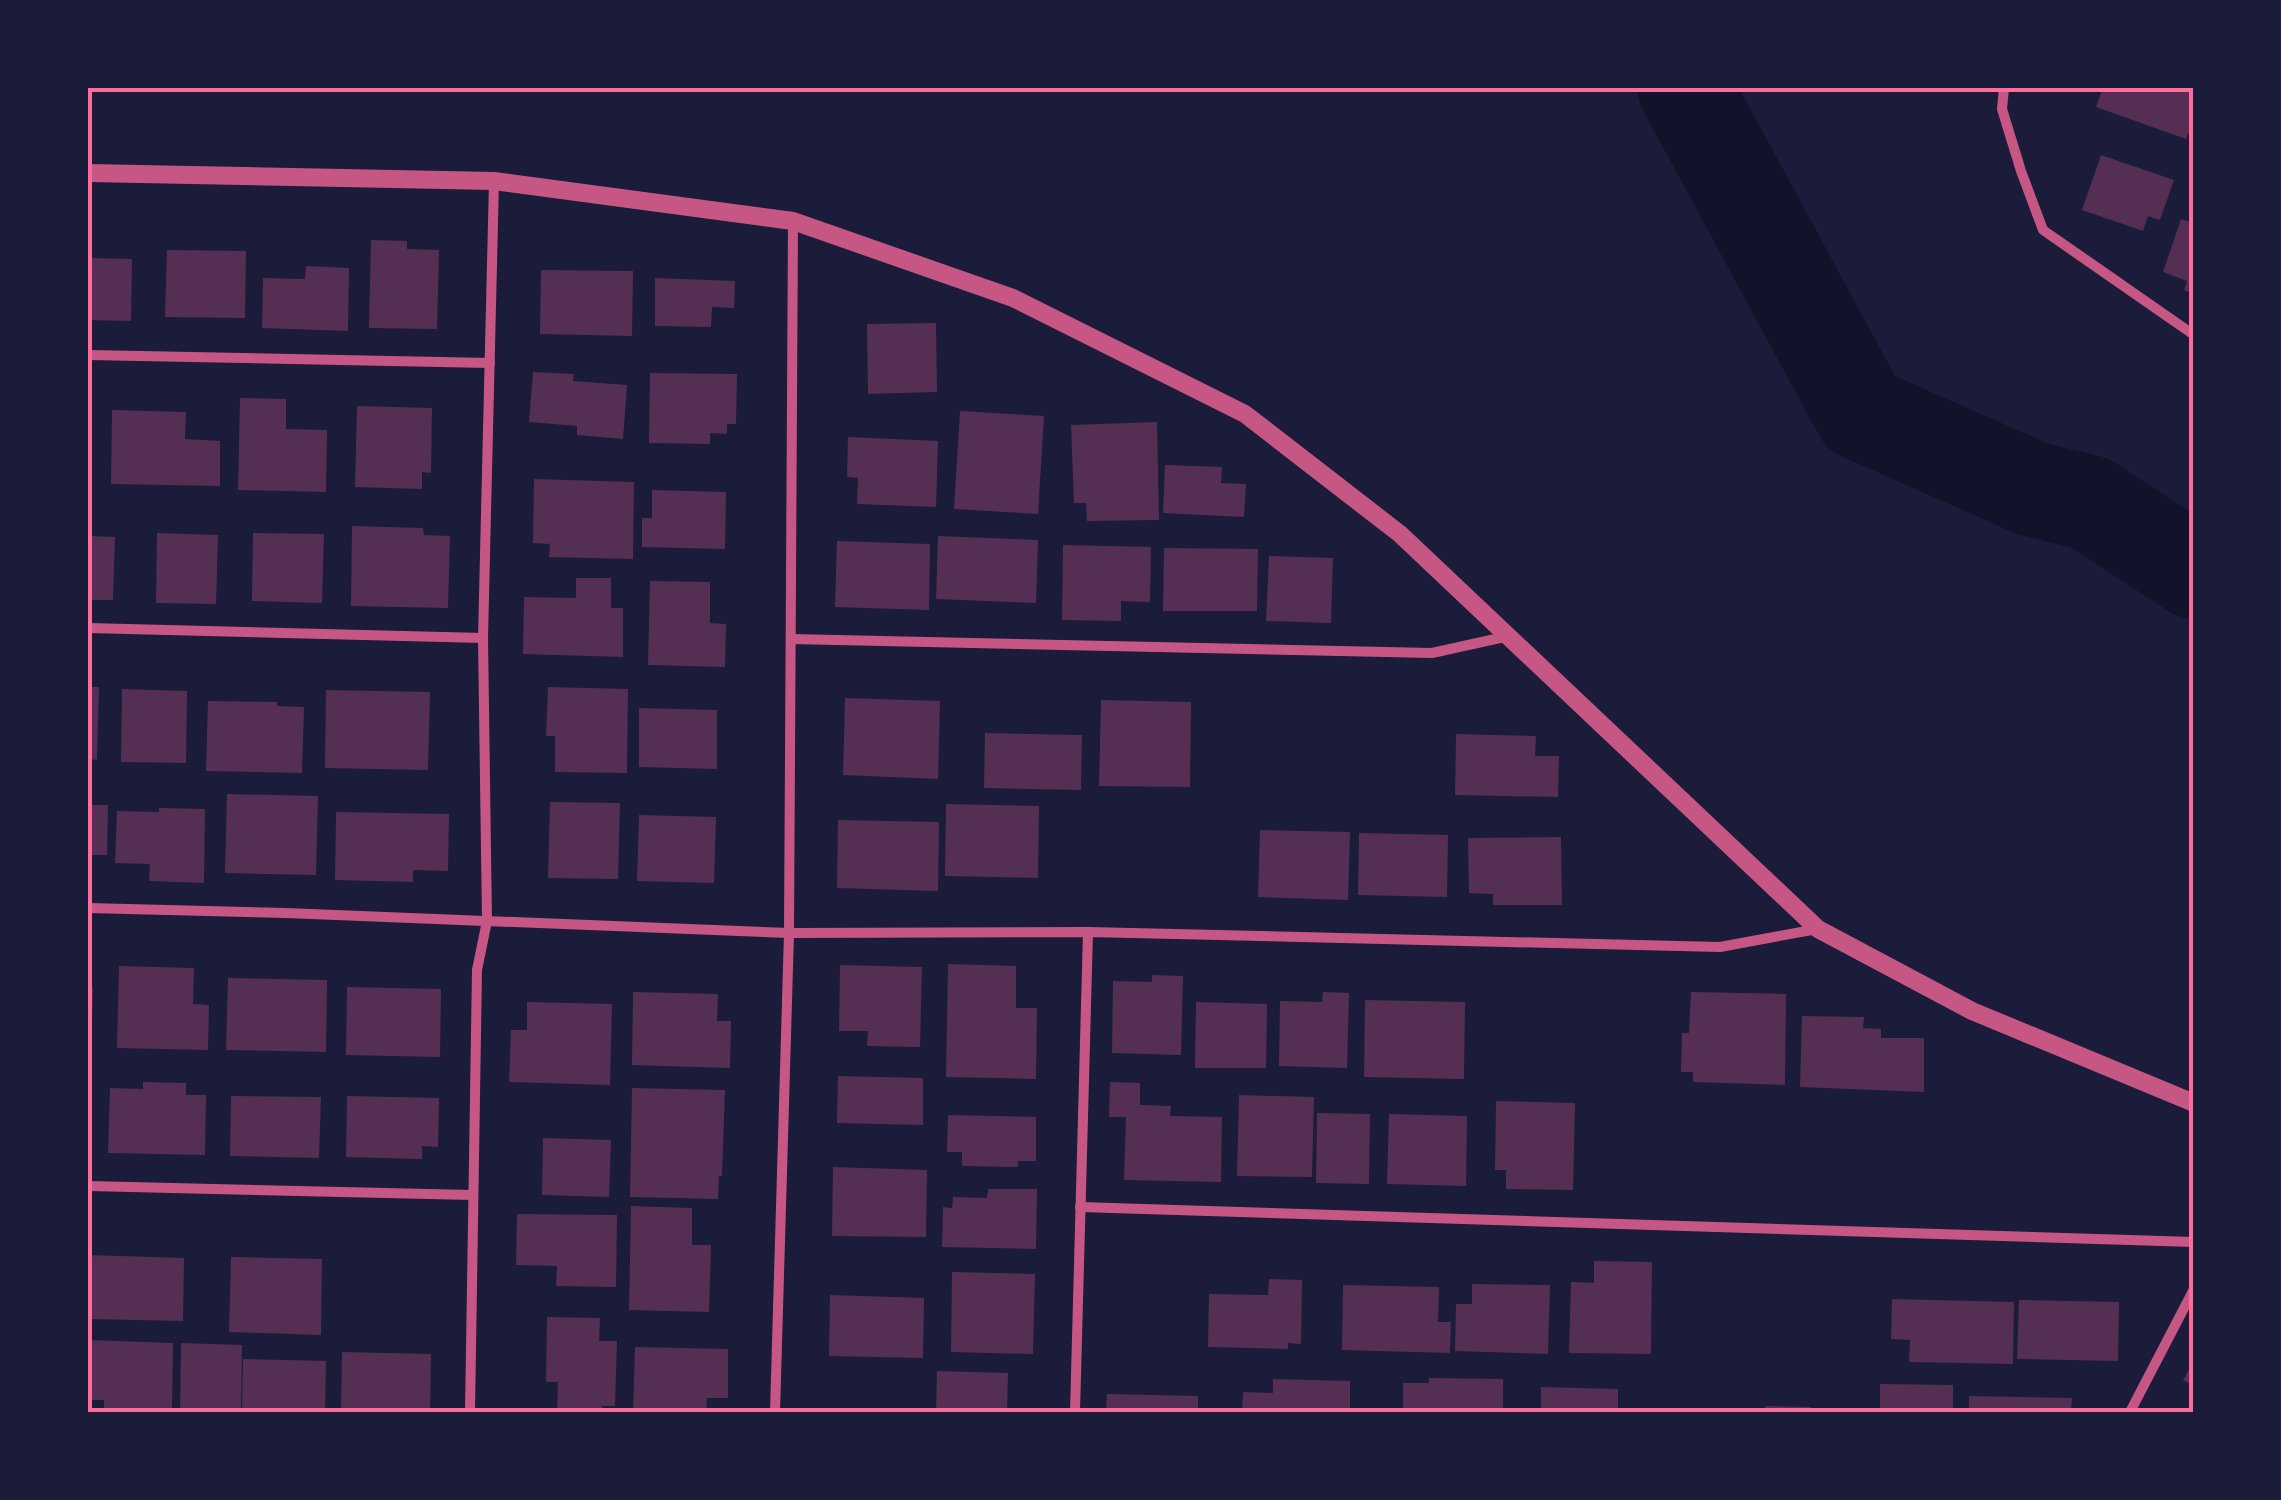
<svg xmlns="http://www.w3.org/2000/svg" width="2281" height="1500" font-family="Commissioner,sans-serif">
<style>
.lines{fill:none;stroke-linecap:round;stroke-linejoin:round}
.river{stroke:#12122b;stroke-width:95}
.building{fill:#542f53}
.minor{stroke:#c65784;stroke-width:10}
.tertiary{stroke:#c65784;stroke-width:18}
.neatline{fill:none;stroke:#ff6b9d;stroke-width:4}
</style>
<rect width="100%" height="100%" fill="#1b1b3a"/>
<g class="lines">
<path class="river" d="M1685,88L1861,413L2033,489L2090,503L2194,571"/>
</g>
<g class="building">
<path d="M2103,88H2194V119L2186,139L2096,107Z"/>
<path d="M2101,155L2174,180L2160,220L2148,216L2143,231L2082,210Z"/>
<path d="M2181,219L2194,223V294L2184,290L2187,281L2163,272Z"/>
<path d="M371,240L407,241V249L439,250L437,329L369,328Z"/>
<path d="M167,250L246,251L245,318L165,317Z"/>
<path d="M88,258L132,259L131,321L88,320Z"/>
<path d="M306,266L349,268L348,331L262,328L263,278L305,279Z"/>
<path d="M541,270L633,271L632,336L540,334Z"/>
<path d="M655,278L735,281L734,308L712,307L711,327L655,326Z"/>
<path d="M936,323L937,392L868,394L867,324Z"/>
<path d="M533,372L574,374L573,381L627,385L623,439L577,435V426L529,422Z"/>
<path d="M650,373L737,374L736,424H727V434L710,433V444L649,443Z"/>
<path d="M240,398L286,399V429L327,430L326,492L238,490Z"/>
<path d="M357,406L432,408L431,473L422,472V489L355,487Z"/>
<path d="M112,410L186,412L185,439L220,441V486L111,484Z"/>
<path d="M960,411L1044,416L1038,514L954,509Z"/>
<path d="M1157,422L1159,520L1087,521L1086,503H1074L1071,425Z"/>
<path d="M848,437L938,441L936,507L857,504L858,478L847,477Z"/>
<path d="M1165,465L1222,467L1221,483L1246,484L1244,517L1163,513Z"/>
<path d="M534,479L634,482L633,559L549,557L550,544L533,543Z"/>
<path d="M652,490L726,492L725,549L642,547V518H652Z"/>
<path d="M352,526L423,528L424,535L450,536L448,608L351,606Z"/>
<path d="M157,533L218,535L216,604L156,603Z"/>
<path d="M253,533L324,534L322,603L252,601Z"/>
<path d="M88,536L115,537L113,600H88Z"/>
<path d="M938,536L1038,540L1036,603L936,599Z"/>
<path d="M837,541L930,544L929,610L835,607Z"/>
<path d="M1063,545L1151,547L1150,602L1121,601V621L1062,620Z"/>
<path d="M1164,548L1258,549L1257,611H1163Z"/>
<path d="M1269,556L1333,558L1331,623L1266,621Z"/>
<path d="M576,578H611V608H623V657L523,654L524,597L576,598Z"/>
<path d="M650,581L710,582V623L726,624L725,667L648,665Z"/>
<path d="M88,687H99L97,760L88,759Z"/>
<path d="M548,687L628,689L627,773L555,772V736H546Z"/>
<path d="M122,689L187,691L186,763L121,762Z"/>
<path d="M326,690L430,692L428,770L325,768Z"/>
<path d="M845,698L940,701L938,779L843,775Z"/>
<path d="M1101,700L1191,702L1190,787L1099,786Z"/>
<path d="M208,701L277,702V706L304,707L302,773L206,771Z"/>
<path d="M639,708L717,710V769L639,767Z"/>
<path d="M985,733L1082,735L1081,790L984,788Z"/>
<path d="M1456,734L1536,736L1535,756H1559L1558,797L1455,795Z"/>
<path d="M227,794L318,796L316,875L225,873Z"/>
<path d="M550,802L620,803L618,879L548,878Z"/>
<path d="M946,804L1039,806L1038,878L945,876Z"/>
<path d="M88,805H108L107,855H88Z"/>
<path d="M159,808L205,809L204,883L149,881L150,864L115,863L117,811L159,812Z"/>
<path d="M336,812L449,814L448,871L413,870V882L335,880Z"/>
<path d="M639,815L716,817L714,883L637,881Z"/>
<path d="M838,820L939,822L938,891L837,888Z"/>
<path d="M1260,830L1350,832L1348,900L1258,897Z"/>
<path d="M1359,833L1448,835L1447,897L1358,895Z"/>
<path d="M1561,837L1562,905H1493V894L1469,893L1468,838Z"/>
<path d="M948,964L1016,966V1008H1037L1036,1079L946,1077Z"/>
<path d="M840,965L922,967L920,1047L867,1046L868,1031H839Z"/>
<path d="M119,966L194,968L193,1004L209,1005L208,1050L117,1048Z"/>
<path d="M1152,975L1183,976L1181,1055L1112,1053L1113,981L1152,982Z"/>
<path d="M228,978L327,980L326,1052L226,1050Z"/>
<path d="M347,987L441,989L440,1057L346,1055Z"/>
<path d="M88,989H93L91,1049H88Z"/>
<path d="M633,992L718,994L717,1021H731L730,1068L632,1065Z"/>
<path d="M1323,992L1349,993L1347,1068L1279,1066L1280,1001L1322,1002Z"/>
<path d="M1691,992L1786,994L1785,1085L1693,1082V1072H1681L1682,1033H1689Z"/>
<path d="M1365,1000L1465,1002L1464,1079L1364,1077Z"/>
<path d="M527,1002L612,1004L610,1085L509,1082L511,1030H527Z"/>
<path d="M1196,1002L1267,1004L1266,1068H1195Z"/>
<path d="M1802,1016L1864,1017L1863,1028L1881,1029V1038H1924V1092L1800,1087Z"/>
<path d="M838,1076L923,1078V1125L837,1123Z"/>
<path d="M143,1082L186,1083V1095H206L205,1155L108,1153L110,1088L143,1089Z"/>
<path d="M1110,1082L1140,1083V1105L1171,1106L1170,1116L1222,1117L1221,1182L1124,1180L1126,1117H1109Z"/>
<path d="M632,1088L725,1090L722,1176H719L718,1199L630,1197Z"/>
<path d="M1239,1095L1314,1097L1312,1177L1237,1176Z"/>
<path d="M231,1096L321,1097L319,1158L230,1156Z"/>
<path d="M347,1096L439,1098L438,1147L422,1146V1159L346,1157Z"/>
<path d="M1496,1101L1575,1103L1573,1190L1506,1189V1170H1495Z"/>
<path d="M1317,1113L1370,1114L1369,1184L1316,1183Z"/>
<path d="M1389,1114L1467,1116L1466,1186L1387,1184Z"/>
<path d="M948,1115L1036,1117V1161H1018V1167L962,1166V1152H947Z"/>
<path d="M543,1138L611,1140L609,1197L542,1195Z"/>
<path d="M833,1167L927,1170L926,1237L832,1236Z"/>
<path d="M988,1189H1037L1036,1249L942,1247L943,1207L952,1208L953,1197L987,1198Z"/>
<path d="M631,1206L692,1208V1245H711L709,1312L629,1310Z"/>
<path d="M517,1214L617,1215L616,1287L556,1286L557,1266L516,1265Z"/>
<path d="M88,1255L184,1258L183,1321L88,1319Z"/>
<path d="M231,1257L322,1259L321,1335L229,1332Z"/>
<path d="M1594,1261L1652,1262L1651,1354L1569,1353L1571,1282L1594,1283Z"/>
<path d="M952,1272L1035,1274L1033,1354L951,1352Z"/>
<path d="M1269,1279L1302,1280L1301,1344L1288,1343V1349L1208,1347L1209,1294L1268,1295Z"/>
<path d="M1472,1284L1550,1285L1548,1354L1455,1351L1456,1304H1472Z"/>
<path d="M1343,1285L1439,1287L1438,1322H1451L1450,1353L1342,1350Z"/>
<path d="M830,1295L924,1298L923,1358L829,1356Z"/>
<path d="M1892,1299L2014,1302L2013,1364L1909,1362L1910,1340L1891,1339Z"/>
<path d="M2019,1300L2119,1302L2118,1361L2017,1359Z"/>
<path d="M547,1317L600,1318L599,1341H617L615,1406H602V1412H557L558,1382H546Z"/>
<path d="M89,1340L173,1343L172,1412H104V1400H88Z"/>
<path d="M181,1343L242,1345L241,1409L228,1408V1412H180Z"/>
<path d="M635,1347L728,1349V1398H707L706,1412H633Z"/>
<path d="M342,1352L431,1354L430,1412H341Z"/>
<path d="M243,1359L326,1361L325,1412H242Z"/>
<path d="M2194,1361V1386L2183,1380Z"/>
<path d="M937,1371L1008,1373L1007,1412H936Z"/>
<path d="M1429,1378L1503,1379V1412H1403V1383H1429Z"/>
<path d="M1273,1379L1350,1381V1412H1242L1243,1392L1273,1393Z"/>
<path d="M1880,1384L1953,1385V1412H1880Z"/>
<path d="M1541,1387L1618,1389V1412H1541Z"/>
<path d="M1107,1394L1198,1396V1412H1106Z"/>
<path d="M1969,1396L2072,1398L2071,1412H1969Z"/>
<path d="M1765,1406L1811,1407V1412H1765Z"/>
</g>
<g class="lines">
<g class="minor">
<path d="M2004,88L2002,109L2021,171L2043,230L2194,335"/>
<path d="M88,355L490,363"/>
<path d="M88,628L483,638"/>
<path d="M791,639L1432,653L1509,636"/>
<path d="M88,908L286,913L789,933L1088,932L1720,947L1817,929"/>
<path d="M88,1186L473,1195"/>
<path d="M1080,1207L2194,1242"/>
<path d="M470,1412L477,970L487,921L483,638L494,181"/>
<path d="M775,1412L789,933L793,221"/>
<path d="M1075,1412L1088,932"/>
<path d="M2130,1412L2194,1289"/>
</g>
<path class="tertiary" d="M88,173L494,181L793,221L1013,298L1245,414L1400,534L1818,929L1972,1011L2194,1103"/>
</g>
<rect width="2281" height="1500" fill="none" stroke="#1b1b3a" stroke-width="180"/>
<rect x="90" y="90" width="2101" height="1320" class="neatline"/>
</svg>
